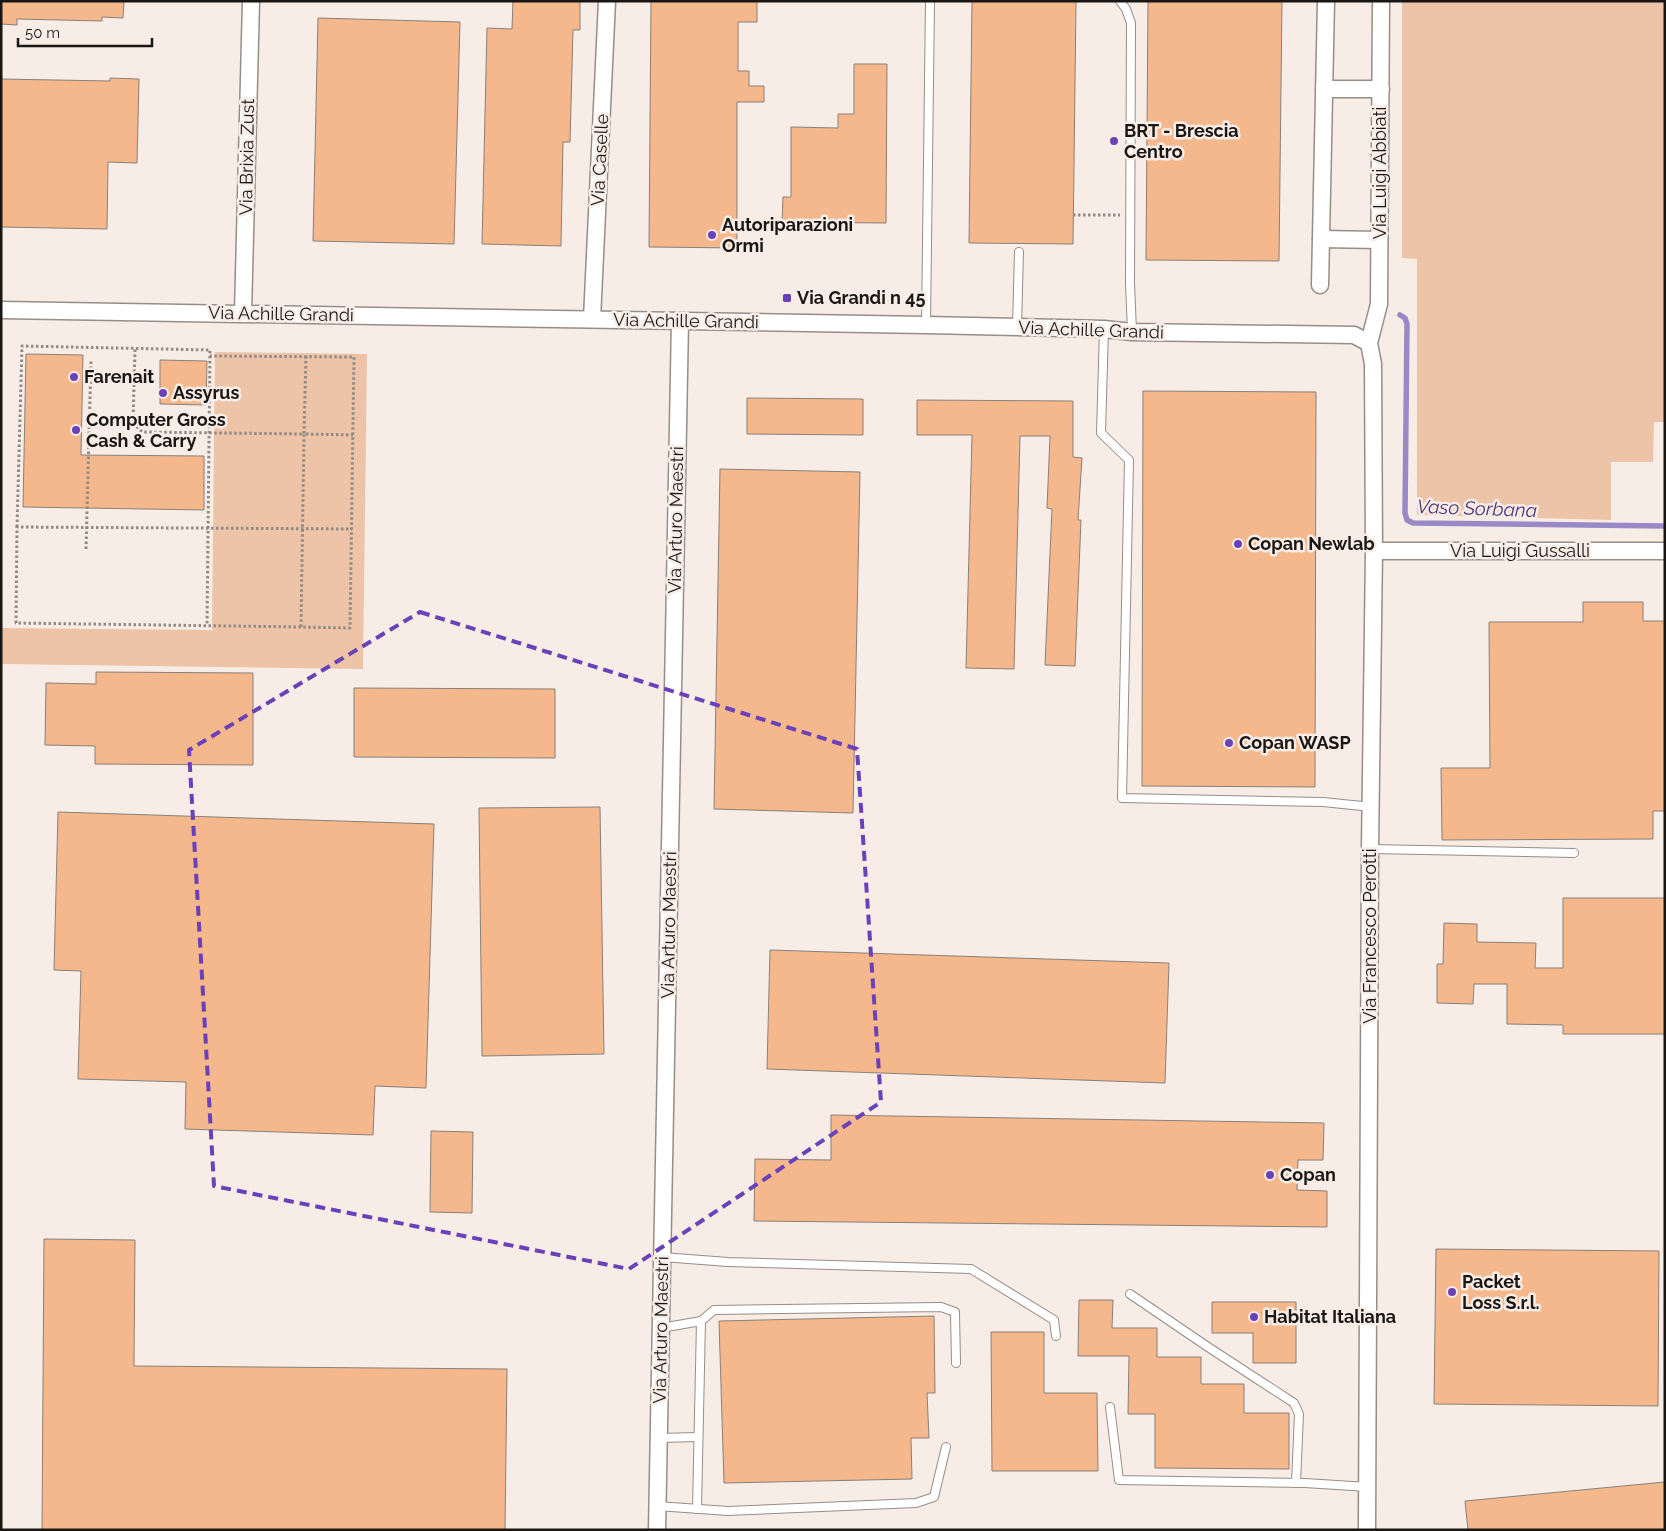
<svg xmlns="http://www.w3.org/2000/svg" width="1666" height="1531" font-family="Raleway,sans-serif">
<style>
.green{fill:#edc4a7}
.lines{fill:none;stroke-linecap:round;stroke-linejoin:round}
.stream{stroke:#998ac7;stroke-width:5.5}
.building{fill:#f4b88c;stroke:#898079}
.lane-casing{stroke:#978d86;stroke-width:10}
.street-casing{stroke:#978d86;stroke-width:19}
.path{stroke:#918a85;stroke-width:3;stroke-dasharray:2.5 2.5;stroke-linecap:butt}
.lane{stroke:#fff;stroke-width:8}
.street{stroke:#fff;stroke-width:16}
.marked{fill:none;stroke:#6b41b9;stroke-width:4;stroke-dasharray:10 6;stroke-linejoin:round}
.poi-dot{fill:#6b41b9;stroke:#f8ede6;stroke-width:2}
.labels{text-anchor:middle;stroke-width:5;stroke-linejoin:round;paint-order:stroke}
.poi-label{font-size:18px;font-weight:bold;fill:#191613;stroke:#f8ede6;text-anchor:start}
.street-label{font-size:18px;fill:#191613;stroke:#f8ede6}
.water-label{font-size:19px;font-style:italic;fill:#4b337d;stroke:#f8ede6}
</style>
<rect width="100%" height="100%" fill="#f8ede6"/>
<g class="green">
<path d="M1402,1H1665V422H1654L1653,462H1611V520L1417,515V259L1402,258Z"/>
<path d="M215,352L367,354L363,669L1,664V628L212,630Z"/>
</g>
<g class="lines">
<path class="stream" d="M1400,315L1405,318L1407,324L1405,513L1407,520L1413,523L1665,526"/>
</g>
<g class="building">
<path d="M1,1H124L123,18L102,17V21L17,19V25L1,24Z"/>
<path d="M513,1H580V30H573L570,142H563L561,246L482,244L487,28L512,29Z"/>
<path d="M651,1H757V22H738V71H749V86H764V102H737V248L649,247Z"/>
<path d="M972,1H1076L1073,244L969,243Z"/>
<path d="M1148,1H1282L1279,261L1146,260Z"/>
<path d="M318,18L460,22L454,244L313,241Z"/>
<path d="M854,64H887L886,223L782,222L783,197H791V127L838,128V114H854Z"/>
<path d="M110,78L139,79L137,163L108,162L107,229L1,227V79L110,81Z"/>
<path d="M26,354L83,355L81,455L204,456V510L23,507Z"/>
<path d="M160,360L207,361L206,405L160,404Z"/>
<path d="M1143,391L1316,392L1315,787L1142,786Z"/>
<path d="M747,398L863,399V435L747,434Z"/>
<path d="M917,400L1073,401V457L1082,458L1078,520H1081L1075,666L1045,665L1052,509L1047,508L1050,436H1020L1014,669L966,668L972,435H917Z"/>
<path d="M720,469L860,472L853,813L714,809Z"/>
<path d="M1583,602H1643V621H1665V811H1653V839L1442,840L1441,768H1490L1489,622H1583Z"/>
<path d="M96,672L253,673V765L95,764V746L45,745L46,683L96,684Z"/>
<path d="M354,688L555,689V758L354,757Z"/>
<path d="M600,807L604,1054L482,1056L479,808Z"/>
<path d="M58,812L434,824L426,1088L375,1086L373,1135L185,1129L186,1082L78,1079L81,971L54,970Z"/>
<path d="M1563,898H1665V1034H1563V1025L1507,1024V984H1474L1473,1004L1437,1003V964H1443L1444,923L1477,924V942L1536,943L1535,968H1563Z"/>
<path d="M770,950L1169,963L1165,1083L767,1069Z"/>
<path d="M831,1115L1324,1123L1323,1160H1298L1297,1190L1327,1191V1227L754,1221L755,1159L831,1160Z"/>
<path d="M431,1131L473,1132L472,1213L430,1212Z"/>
<path d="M44,1239L135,1240L134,1366L507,1369L505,1530H42Z"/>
<path d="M1436,1249L1659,1251L1658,1406L1434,1404Z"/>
<path d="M1079,1300H1113L1112,1328H1157V1357H1201V1384H1244V1413H1289V1469L1155,1468V1414H1128L1129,1356H1078Z"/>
<path d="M1212,1302H1296V1363H1253V1333H1212Z"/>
<path d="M934,1316L935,1393H927L929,1438H911L912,1479L724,1483L719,1321Z"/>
<path d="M991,1332H1044V1393H1097L1098,1471H992Z"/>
<path d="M1665,1482V1530H1468L1465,1501Z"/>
</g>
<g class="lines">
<g class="lane-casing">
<g id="lane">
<path d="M1120,1L1126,9L1131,23L1130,283L1132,332"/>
<path d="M926,325L930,1"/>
<path d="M1017,327L1019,252"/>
<path d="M1104,329L1101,433L1129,460L1122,798L1323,802L1372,807"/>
<path d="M1370,849L1574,853"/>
<path d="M662,1257L728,1262L971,1269L1054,1320L1056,1336"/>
<path d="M1130,1294L1208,1347L1294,1403L1299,1414L1296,1483"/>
<path d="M661,1328L701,1321L714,1310L941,1307L955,1312L956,1363"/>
<path d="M1110,1407L1119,1480L1305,1483L1368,1487"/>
<path d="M659,1438L698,1437"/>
<path d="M657,1506L728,1511L916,1503L934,1497L946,1447"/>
<path d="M697,1509L701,1321"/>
</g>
</g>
<g class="street-casing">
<g id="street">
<path d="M1324,89H1381"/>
<path d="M1321,239L1379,240"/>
<path d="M1320,285L1326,1"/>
<path d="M1,310L926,325L1104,329L1132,332L1354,335L1369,343"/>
<path d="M243,313L251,1"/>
<path d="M592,319L607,1"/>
<path d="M1374,551H1665"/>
<path d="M657,1530L680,321"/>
<path d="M1367,1530L1370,849L1374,551L1373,364L1369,343L1379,304L1381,1"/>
</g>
</g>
<g class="path">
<path d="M1073,215H1120"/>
<path d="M306,356L304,434L353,435"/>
<path d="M89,422L133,423L135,349"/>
<path d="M133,423L142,432L304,434L301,627L350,628L354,357L210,356"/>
<path d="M17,527L22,346L210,350L207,626"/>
<path d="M86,549L91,360"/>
<path d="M301,627L16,623L17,527L352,529"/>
</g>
<use href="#lane" class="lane"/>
<use href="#street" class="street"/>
</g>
<path class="marked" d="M420,612L857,749L881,1102L629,1269L214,1186L189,750Z"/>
<g class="poi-dot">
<circle cx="1114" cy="141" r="5"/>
<circle cx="712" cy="235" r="5"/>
<rect x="782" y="293" width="10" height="10" rx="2.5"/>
<circle cx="74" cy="377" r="5"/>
<circle cx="163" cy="393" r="5"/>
<circle cx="76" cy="430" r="5"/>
<circle cx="1238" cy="544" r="5"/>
<circle cx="1229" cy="743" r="5"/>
<circle cx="1270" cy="1175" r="5"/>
<circle cx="1452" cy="1292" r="5"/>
<circle cx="1254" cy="1317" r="5"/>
</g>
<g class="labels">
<g class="poi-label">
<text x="1124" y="137">BRT - Brescia<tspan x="1124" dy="21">Centro</tspan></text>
<text x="722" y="231">Autoriparazioni<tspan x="722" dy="21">Ormi</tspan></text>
<text x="797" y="304">Via Grandi n 45</text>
<text x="84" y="383">Farenait</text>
<text x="173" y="399">Assyrus</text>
<text x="86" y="426">Computer Gross<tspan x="86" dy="21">Cash &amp; Carry</tspan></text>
<text x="1248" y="550">Copan Newlab</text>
<text x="1239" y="749">Copan WASP</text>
<text x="1280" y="1181">Copan</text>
<text x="1462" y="1288">Packet<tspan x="1462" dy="21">Loss S.r.l.</tspan></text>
<text x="1264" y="1323">Habitat Italiana</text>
</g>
<g class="street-label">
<text transform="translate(247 157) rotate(-89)" y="6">Via Brixia Zust</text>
<text transform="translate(600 160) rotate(-87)" y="6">Via Caselle</text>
<text transform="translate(1380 173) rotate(-90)" y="6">Via Luigi Abbiati</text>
<text transform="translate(281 314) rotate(1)" y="6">Via Achille Grandi</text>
<text transform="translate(686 321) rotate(1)" y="6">Via Achille Grandi</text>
<text transform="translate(1091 330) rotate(2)" y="6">Via Achille Grandi</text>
<text transform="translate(676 520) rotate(-89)" y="6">Via Arturo Maestri</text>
<text x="1520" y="557">Via Luigi Gussalli</text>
<text transform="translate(669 925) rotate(-89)" y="6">Via Arturo Maestri</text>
<text transform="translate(1370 936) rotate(-90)" y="6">Via Francesco Perotti</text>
<text transform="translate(661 1330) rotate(-89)" y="6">Via Arturo Maestri</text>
</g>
<g class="water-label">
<text transform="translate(1477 508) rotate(2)" y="7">Vaso Sorbana</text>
</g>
</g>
<rect width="1666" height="1531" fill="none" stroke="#191613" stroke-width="5"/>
<path d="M18 38v8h134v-8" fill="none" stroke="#191613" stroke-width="2.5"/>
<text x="25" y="38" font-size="15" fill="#191613" stroke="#f8ede6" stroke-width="4" paint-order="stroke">50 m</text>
</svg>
